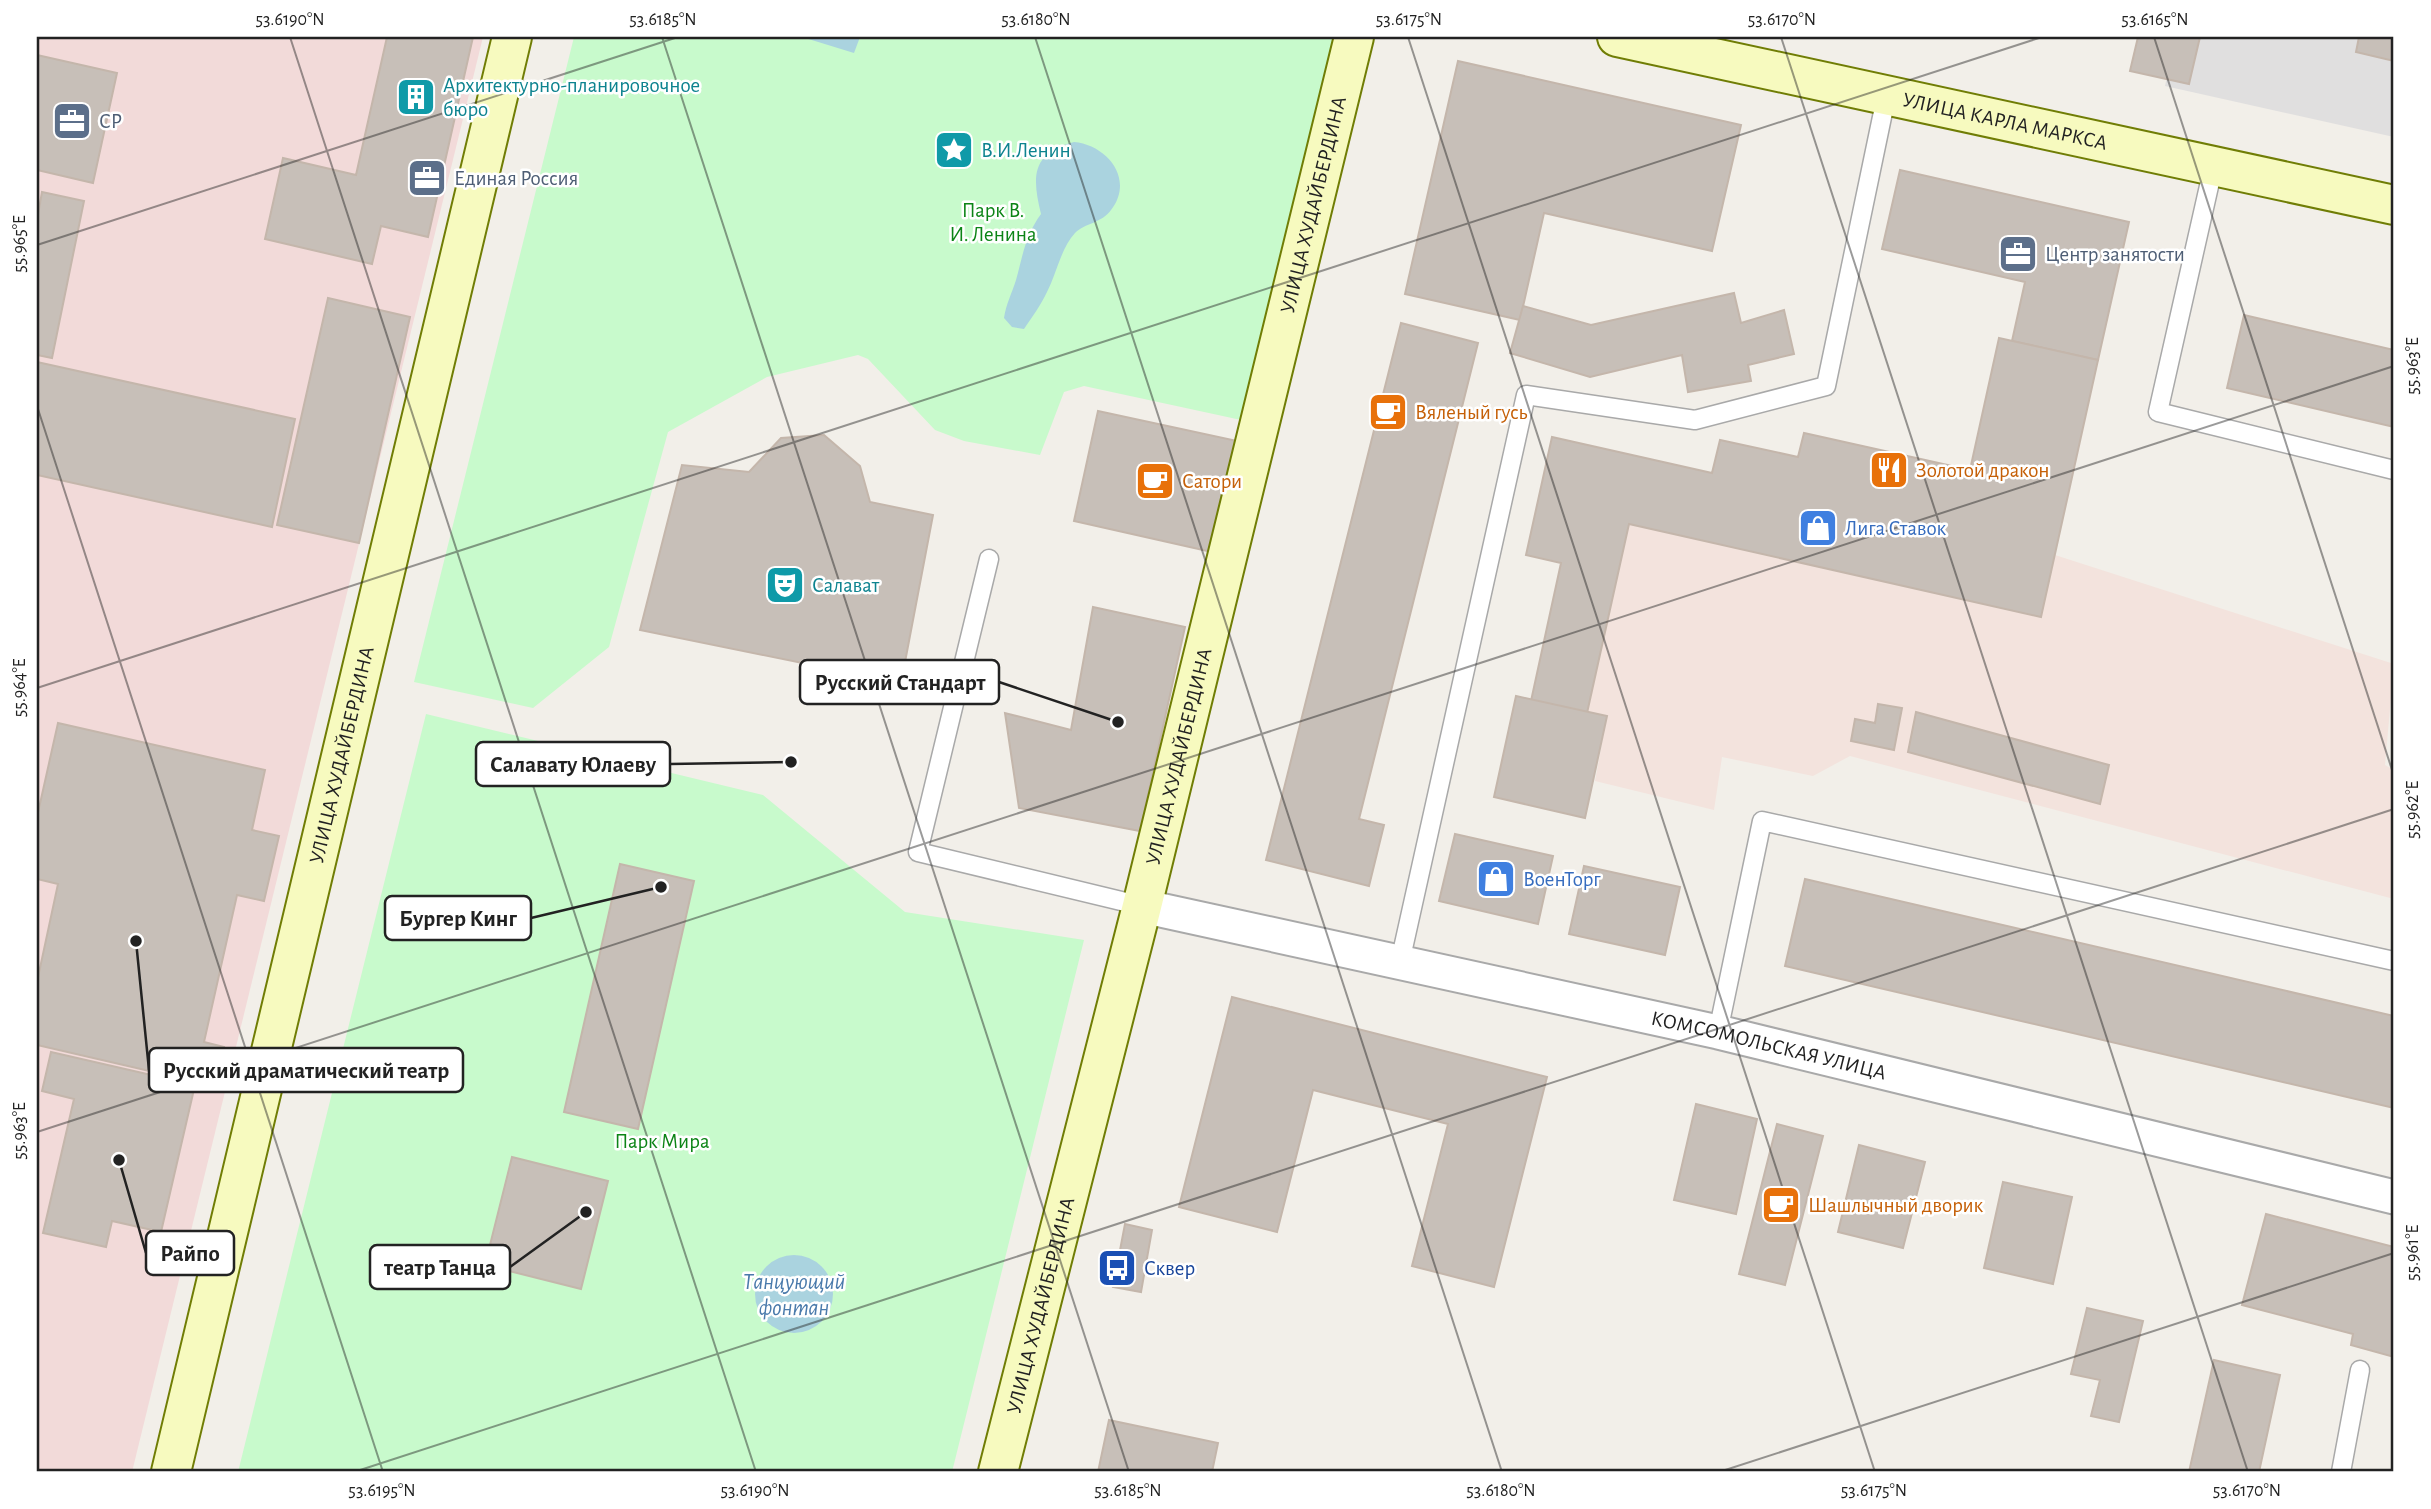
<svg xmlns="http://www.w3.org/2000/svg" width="2431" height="1509" font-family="'Alegreya Sans',sans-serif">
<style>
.residential{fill:#e0dfdf}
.commercial{fill:#f2dad9}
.military{fill:#f3e3dd}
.park{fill:#c8facc}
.water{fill:#aad3df}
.building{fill:#c7bfb8;stroke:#c4b6ab;stroke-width:2}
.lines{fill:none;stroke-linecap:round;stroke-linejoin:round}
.lane-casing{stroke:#a9a9a9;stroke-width:21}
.street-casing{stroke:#a9a9a9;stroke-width:37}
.secondary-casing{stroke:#707d05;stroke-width:42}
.lane{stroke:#fff;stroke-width:18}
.street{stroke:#fff;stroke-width:33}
.secondary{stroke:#f7fabf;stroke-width:38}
.ticks{fill:none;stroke:#222;stroke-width:2;stroke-opacity:0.45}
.labels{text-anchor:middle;stroke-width:5;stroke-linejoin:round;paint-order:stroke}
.culture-label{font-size:21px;fill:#0d838f;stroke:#fff;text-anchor:start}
.street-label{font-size:21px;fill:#222;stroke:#fff}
.service-label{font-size:21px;fill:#4e5e75;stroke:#fff;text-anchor:start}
.park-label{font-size:21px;fill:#0c8416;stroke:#fff}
.food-label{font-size:21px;fill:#c56008;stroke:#fff;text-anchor:start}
.shop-label{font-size:21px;fill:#366cbe;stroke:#fff;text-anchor:start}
.transit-label{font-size:21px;fill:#164399;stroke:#fff;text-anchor:start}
.water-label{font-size:23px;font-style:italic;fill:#4a7aab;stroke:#fff}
.leader{fill:none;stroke:#222;stroke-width:2.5}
.callout-dot{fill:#222;stroke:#fff;stroke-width:2.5}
.callout{fill:#fff;stroke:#222;stroke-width:2.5}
.callout-label{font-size:23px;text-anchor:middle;font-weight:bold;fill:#222}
.neatline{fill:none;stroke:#222;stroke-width:2.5}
.ticks-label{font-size:18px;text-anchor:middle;fill:#222}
</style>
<rect width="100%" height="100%" fill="#f2efe9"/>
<path class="residential" d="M2176,37H2394V137L2165,86Z"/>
<path class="commercial" d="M37,37H483L132,1472H37Z"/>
<path class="military" d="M1629,524L2040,617L2055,555L2394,664L2385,765L2394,770V899L1850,756L1813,776L1722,757L1714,810L1595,781L1607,716L1587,713Z"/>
<g class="park">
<path d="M574,37H1321L1344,42L1255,423L1084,386L1064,392L1040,455L964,441L935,430L868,359L858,355L767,377L668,432L609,647L533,708L414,682Z"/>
<path d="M426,714L763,795L905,912L1084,940L952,1472H238Z"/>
</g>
<g class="water">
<path d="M802,37H860L854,53Z"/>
<path d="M1074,142C1107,145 1135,179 1111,210C1102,223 1085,223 1075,233C1061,248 1056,275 1047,292C1041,305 1032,317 1024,329L1012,327L1004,318C1006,304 1012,293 1016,280C1023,255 1025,236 1041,214C1032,177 1031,153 1074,142Z"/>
<circle cx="794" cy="1294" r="39"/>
</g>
<g class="building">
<path d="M387,37H473L428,237L381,226L372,264L265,239L283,158L356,175Z"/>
<path d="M2138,37H2200L2189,84L2130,71Z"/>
<path d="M2359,37H2394V61L2356,52Z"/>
<path d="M37,55L117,73L93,183L37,170Z"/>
<path d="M1458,61L1741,125L1712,251L1544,213L1520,320L1405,294Z"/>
<path d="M1900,170L2129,222L2098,360L2012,341L2025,282L1882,249Z"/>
<path d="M42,192L84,201L52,358L37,355V220Z"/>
<path d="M1734,293L1741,323L1784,310L1794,354L1748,365L1751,381L1688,392L1682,355L1590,377L1510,353L1523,306L1591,325Z"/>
<path d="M328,298L410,317L359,543L277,525Z"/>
<path d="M2244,315L2394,350V427L2227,388Z"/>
<path d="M1401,323L1478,343L1359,819L1384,825L1369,886L1266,860Z"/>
<path d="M1999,338L2098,360L2041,617L1629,524L1587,713L1531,701L1561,563L1526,555L1552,437L1712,473L1720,440L1798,457L1804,433L1970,470Z"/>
<path d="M37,362L295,419L272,527L37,475Z"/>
<path d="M1098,411L1237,441L1212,552L1074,521Z"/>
<path d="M824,435L860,466L870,502L933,515L901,683L640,630L682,465L749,472L781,438Z"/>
<path d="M1093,607L1185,627L1140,831L1019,808L1005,713L1071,730Z"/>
<path d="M1516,696L1607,716L1585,818L1494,797Z"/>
<path d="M1878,704L1902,708L1894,750L1851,741L1855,719L1875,723Z"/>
<path d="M1916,712L2109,765L2100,804L1908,752Z"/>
<path d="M58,723L265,770L252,830L279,836L264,901L237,895L204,1042L224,1047L216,1082L198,1078L197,1082L37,1045V982L58,884L37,879V817Z"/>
<path d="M1455,834L1553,856L1538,924L1439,901Z"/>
<path d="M620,864L694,881L638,1129L564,1112Z"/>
<path d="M1584,866L1680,887L1665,955L1569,934Z"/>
<path d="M1805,879L2394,1016V1108L1785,966Z"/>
<path d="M1232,997L1547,1077L1494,1287L1412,1266L1448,1124L1313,1090L1277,1232L1179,1207Z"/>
<path d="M51,1052L195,1085L161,1232L112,1221L106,1247L43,1233L74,1099L42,1091Z"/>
<path d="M1696,1104L1757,1119L1736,1214L1674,1200Z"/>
<path d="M1777,1124L1823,1136L1785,1285L1739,1274Z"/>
<path d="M1859,1145L1925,1162L1903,1248L1838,1232Z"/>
<path d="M512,1157L608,1181L581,1289L485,1265Z"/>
<path d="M2003,1182L2072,1197L2053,1284L1984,1268Z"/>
<path d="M2266,1214L2394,1247V1357L2351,1345L2353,1334L2242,1305Z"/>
<path d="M1125,1224L1152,1230L1141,1292L1113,1287Z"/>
<path d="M2087,1308L2143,1321L2119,1422L2091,1416L2100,1380L2071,1374Z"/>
<path d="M2214,1360L2280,1375L2259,1472H2189Z"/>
<path d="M1109,1420L1218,1443L1212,1472H1098Z"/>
</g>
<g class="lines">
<g class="lane-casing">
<g id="lane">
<path d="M2214,164L2158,412L2394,470"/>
<path d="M989,559L918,852L1142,906"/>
<path d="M1400,962L1526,395L1695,420L1826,386L1887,93"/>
<path d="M1718,1032L1762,821L2394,961"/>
<path d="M2341,1472L2360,1370"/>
</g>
</g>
<g class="street-casing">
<g id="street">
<path id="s1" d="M1142,906L1718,1032L2394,1197"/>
</g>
</g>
<g class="secondary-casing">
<g id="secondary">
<path id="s2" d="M1617,37L2394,205"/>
<path id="s3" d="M171,1472L512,37"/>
<path id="s4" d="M998,1472L1142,906L1354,37"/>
</g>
</g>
<use href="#lane" class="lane"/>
<use href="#street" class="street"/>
<use href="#secondary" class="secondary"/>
</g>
<path class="ticks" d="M290,37L756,1472M662,37L1129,1472M1035,37L1502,1472M1408,37L1875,1472M1781,37L2248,1472M2154,37L2394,776M37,245L678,37M37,406L383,1472M37,688L2042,37M37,1132L2394,366M354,1472L2394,809M1719,1472L2394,1253"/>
<defs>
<g id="building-square" transform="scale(2.0125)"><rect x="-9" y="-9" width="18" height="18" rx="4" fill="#0f9aa8" stroke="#fff"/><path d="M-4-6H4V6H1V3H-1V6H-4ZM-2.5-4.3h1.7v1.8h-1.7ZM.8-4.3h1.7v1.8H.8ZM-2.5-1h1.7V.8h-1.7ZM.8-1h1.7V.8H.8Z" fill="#fff"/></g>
<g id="office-square" transform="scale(2.0125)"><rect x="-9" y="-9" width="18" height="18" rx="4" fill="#5c6f8a" stroke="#fff"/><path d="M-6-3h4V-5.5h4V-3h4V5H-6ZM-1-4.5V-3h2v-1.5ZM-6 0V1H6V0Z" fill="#fff"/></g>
<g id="sight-square" transform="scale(2.0125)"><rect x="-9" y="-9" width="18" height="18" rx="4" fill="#0f9aa8" stroke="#fff"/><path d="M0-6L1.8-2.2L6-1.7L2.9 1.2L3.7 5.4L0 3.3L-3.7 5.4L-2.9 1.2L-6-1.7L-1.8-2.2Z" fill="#fff"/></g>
<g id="cafe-square" transform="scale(2.0125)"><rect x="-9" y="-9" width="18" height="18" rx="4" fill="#e8710a" stroke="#fff"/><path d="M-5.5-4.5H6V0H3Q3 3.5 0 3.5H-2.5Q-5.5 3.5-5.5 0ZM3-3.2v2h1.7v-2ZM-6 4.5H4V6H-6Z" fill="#fff"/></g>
<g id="restaurant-square" transform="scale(2.0125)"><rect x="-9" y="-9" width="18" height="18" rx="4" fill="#e8710a" stroke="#fff"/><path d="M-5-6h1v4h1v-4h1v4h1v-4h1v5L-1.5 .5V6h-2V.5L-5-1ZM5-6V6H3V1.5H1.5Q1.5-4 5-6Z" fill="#fff"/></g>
<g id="shop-square" transform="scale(2.0125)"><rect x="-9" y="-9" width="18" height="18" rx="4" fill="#3f7fe0" stroke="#fff"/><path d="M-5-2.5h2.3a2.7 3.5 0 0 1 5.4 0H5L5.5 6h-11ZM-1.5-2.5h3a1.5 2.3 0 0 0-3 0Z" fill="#fff"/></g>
<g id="theatre-square" transform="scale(2.0125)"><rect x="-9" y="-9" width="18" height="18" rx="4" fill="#0f9aa8" stroke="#fff"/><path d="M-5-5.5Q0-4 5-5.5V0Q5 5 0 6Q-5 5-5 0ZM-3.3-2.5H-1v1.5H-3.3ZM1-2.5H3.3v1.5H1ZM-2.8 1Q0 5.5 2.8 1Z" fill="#fff"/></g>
<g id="bus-square" transform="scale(2.0125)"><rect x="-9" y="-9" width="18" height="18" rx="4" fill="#1a4fb4" stroke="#fff"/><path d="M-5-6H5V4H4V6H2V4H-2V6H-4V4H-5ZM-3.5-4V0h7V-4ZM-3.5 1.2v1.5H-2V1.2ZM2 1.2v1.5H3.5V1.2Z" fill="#fff"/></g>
</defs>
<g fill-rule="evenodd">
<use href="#building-square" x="416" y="97"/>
<use href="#office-square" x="72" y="121"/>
<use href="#sight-square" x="954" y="150"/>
<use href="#office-square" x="427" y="178"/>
<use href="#office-square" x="2018" y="254"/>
<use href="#cafe-square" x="1388" y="412"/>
<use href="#restaurant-square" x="1889" y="470"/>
<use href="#cafe-square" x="1155" y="481"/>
<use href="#shop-square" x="1818" y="528"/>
<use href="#theatre-square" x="785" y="585"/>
<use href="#shop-square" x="1496" y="879"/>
<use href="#cafe-square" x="1781" y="1205"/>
<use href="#bus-square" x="1117" y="1268"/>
</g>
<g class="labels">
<g class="culture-label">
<text x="443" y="92">Архитектурно-планировочное<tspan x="443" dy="24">бюро</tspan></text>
<text x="981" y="157">В.И.Ленин</text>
<text x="812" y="592">Салават</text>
</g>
<g class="street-label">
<text dy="7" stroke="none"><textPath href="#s2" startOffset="397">УЛИЦА КАРЛА МАРКСА</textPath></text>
<text dy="7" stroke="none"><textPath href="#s4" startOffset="1306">УЛИЦА ХУДАЙБЕРДИНА</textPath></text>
<text dy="7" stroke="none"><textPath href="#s3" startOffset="737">УЛИЦА ХУДАЙБЕРДИНА</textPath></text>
<text dy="7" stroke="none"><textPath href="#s4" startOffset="738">УЛИЦА ХУДАЙБЕРДИНА</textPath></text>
<text dy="7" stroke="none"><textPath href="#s1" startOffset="642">КОМСОМОЛЬСКАЯ УЛИЦА</textPath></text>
<text dy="7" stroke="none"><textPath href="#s4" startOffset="172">УЛИЦА ХУДАЙБЕРДИНА</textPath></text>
</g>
<g class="service-label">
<text x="99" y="128">СР</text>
<text x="454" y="185">Единая Россия</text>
<text x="2045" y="261">Центр занятости</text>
</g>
<g class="park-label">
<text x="993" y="217">Парк В.<tspan x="993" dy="24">И. Ленина</tspan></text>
<text x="662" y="1148">Парк Мира</text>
</g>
<g class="food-label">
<text x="1415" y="419">Вяленый гусь</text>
<text x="1916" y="477">Золотой дракон</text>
<text x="1182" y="488">Сатори</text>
<text x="1808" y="1212">Шашлычный дворик</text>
</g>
<g class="shop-label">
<text x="1845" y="535">Лига Ставок</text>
<text x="1523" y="886">ВоенТорг</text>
</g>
<g class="transit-label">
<text x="1144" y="1275">Сквер</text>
</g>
<g class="water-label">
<text x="794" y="1289">Танцующий<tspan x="794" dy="26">фонтан</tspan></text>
</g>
</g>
<path class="leader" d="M1118 722L999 682M791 762L670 764M661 887L531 918M136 941L149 1070M119 1160L146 1253M586 1212L510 1267"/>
<g class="callout-dot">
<circle cx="1118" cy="722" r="7"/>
<circle cx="791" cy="762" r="7"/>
<circle cx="661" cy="887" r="7"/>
<circle cx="136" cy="941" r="7"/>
<circle cx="119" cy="1160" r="7"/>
<circle cx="586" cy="1212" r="7"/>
</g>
<g class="callout">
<rect x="800" y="660" width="199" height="44" rx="7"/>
<rect x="476" y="742" width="194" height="44" rx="7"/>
<rect x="385" y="896" width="146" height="44" rx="7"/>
<rect x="149" y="1048" width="314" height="44" rx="7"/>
<rect x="146" y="1231" width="88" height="44" rx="7"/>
<rect x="370" y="1245" width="140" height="44" rx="7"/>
</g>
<g class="callout-label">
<text x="900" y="690">Русский Стандарт</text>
<text x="573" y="772">Салавату Юлаеву</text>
<text x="458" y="926">Бургер Кинг</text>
<text x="306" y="1078">Русский драматический театр</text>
<text x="190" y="1261">Райпо</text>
<text x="440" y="1275">театр Танца</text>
</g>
<rect width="2431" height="1509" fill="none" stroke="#ffffff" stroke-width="77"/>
<rect x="38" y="38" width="2354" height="1432" class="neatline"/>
<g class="ticks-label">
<text x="290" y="25">53.6190°N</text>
<text x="663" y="25">53.6185°N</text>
<text x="1036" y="25">53.6180°N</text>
<text x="1409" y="25">53.6175°N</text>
<text x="1782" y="25">53.6170°N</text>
<text x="2155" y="25">53.6165°N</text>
<text transform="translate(19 244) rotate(-90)" y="6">55.965°E</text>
<text transform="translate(2412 366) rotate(-90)" y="6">55.963°E</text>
<text transform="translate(19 688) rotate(-90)" y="6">55.964°E</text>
<text transform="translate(2412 810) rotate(-90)" y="6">55.962°E</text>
<text transform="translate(19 1131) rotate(-90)" y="6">55.963°E</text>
<text transform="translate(2412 1253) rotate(-90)" y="6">55.961°E</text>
<text x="382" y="1496">53.6195°N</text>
<text x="755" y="1496">53.6190°N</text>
<text x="1128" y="1496">53.6185°N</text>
<text x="1501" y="1496">53.6180°N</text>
<text x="1874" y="1496">53.6175°N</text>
<text x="2247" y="1496">53.6170°N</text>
</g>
</svg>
